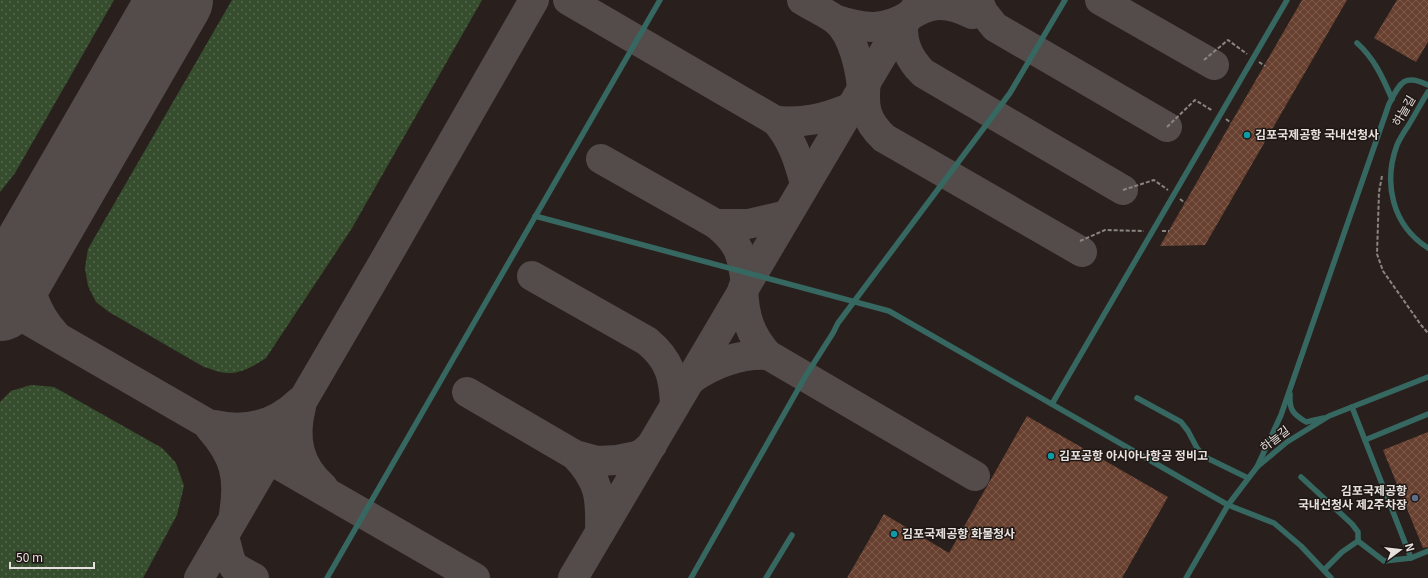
<svg xmlns="http://www.w3.org/2000/svg" width="1428" height="578" font-family="Georgia,'Noto Sans KR',serif">
<style>
.grass{fill:url(#grass-dots)}
.lines{fill:none;stroke-linecap:round;stroke-linejoin:round}
.taxiway{stroke:#544c4a;stroke-width:30}
.runway{stroke:#544c4a;stroke-width:76}
.building{fill:url(#building-cross-hatch)}
.path{stroke:#8b8582;stroke-width:2;stroke-dasharray:4 2;stroke-linecap:butt}
.lane{stroke:#366861;stroke-width:5.5}
.culture-dot{fill:#0f9aa8;stroke:#1f1714;stroke-width:1.5}
.service-dot{fill:#5c6f8a;stroke:#1f1714;stroke-width:1.5}
.labels{text-anchor:middle;stroke-width:3;stroke-linejoin:round;paint-order:stroke}
.street-label{font-size:12px;fill:#e6e1de;stroke:#1f1714}
.poi-label{font-size:12px;font-weight:bold;fill:#e6e1de;stroke:#1f1714;text-anchor:start}
</style>
<defs>
<pattern id="grass-dots" width="8" height="8" patternUnits="userSpaceOnUse"><rect width="8" height="8" fill="#364e2e"/><path d="M2 2h.1M6 6h.1" fill="none" stroke="#53674c" stroke-width="1.8" stroke-linecap="round"/></pattern>
<pattern id="building-cross-hatch" width="8" height="8" patternUnits="userSpaceOnUse"><rect width="8" height="8" fill="#68402f"/><path d="M0 0l8 8M0 8l8-8" fill="none" stroke="#7e5b4d"/></pattern>
</defs>
<rect width="100%" height="100%" fill="#29201d"/>
<g class="grass">
<path d="M0,0H114L15,173L0,192Z"/>
<path d="M232,0H482L352,228L266,358C252,367 237,376 220,372C215,371 209,368 204,367L109,312L96,302L88,286L85,268L88,249Z"/>
<path d="M31,385L54,387L162,448L176,463L184,486L177,515L143,578H0V402L11,391Z"/>
</g>
<g class="lines">
<g class="taxiway">
<path d="M568,0L776,121C792,139 799,161 805,184"/>
<path d="M802,0C811,6 829,14 837,21C853,35 860,67 862,88"/>
<path d="M978,0L983,12L995,27L1167,127"/>
<path d="M1100,0L1214,65"/>
<path d="M907,18C930,1 947,2 972,14"/>
<path d="M837,20C864,29 885,31 910,15"/>
<path d="M903,23C902,43 908,58 923,73L1123,190"/>
<path d="M866,81C863,106 865,120 884,138L1082,252"/>
<path d="M776,121C805,123 823,119 850,108"/>
<path d="M601,159L716,224C740,243 742,255 746,284"/>
<path d="M716,224H748L787,215"/>
<path d="M42,229C38,240 32,250 30,262C25,287 38,316 55,334"/>
<path d="M532,276L647,341C670,360 674,377 675,405"/>
<path d="M743,288C744,316 750,335 768,355L975,476"/>
<path d="M0,304L475,578"/>
<path d="M690,380C712,364 741,353 768,355"/>
<path d="M467,392L575,455C600,481 601,498 600,532"/>
<path d="M301,407C293,438 298,465 323,487"/>
<path d="M214,425C245,432 275,425 299,402"/>
<path d="M210,428C235,456 240,477 234,514"/>
<path d="M575,455L597,461L617,460L637,456L643,453L652,445"/>
<path d="M224,536L230,559L234,567L254,578"/>
<path d="M199,578L383,263L534,0"/>
<path d="M573,578L865,84C883,54 899,25 923,0"/>
</g>
<path class="runway" d="M0,303L175,0"/>
</g>
<g class="building">
<path d="M1302,0H1347L1205,245L1160,246Z"/>
<path d="M1397,0H1428V42L1416,62L1374,38Z"/>
<path d="M1027,416L1168,497L1122,578H847L884,514L949,553Z"/>
<path d="M1428,432V547L1423,548L1383,450Z"/>
</g>
<g class="lines">
<g class="path">
<path d="M1204,60L1228,40L1247,54"/>
<path d="M1259,62L1265,66"/>
<path d="M1226,119L1231,123"/>
<path d="M1167,127L1195,100L1213,111"/>
<path d="M1382,176L1379,192L1377,254L1383,271L1421,325L1428,333"/>
<path d="M1123,190L1154,180L1168,190"/>
<path d="M1180,199L1185,203"/>
<path d="M1162,231H1169"/>
<path d="M1080,241L1105,230L1144,231"/>
</g>
<g class="lane">
<path d="M1357,43C1374,58 1383,78 1392,99"/>
<path d="M1428,92C1421,103 1415,115 1408,126C1404,132 1400,138 1397,145C1383,183 1392,225 1428,248"/>
<path d="M535,216L889,311L1228,505L1274,523L1301,546L1331,578"/>
<path d="M1290,394C1289,410 1293,414 1306,422L1324,418"/>
<path d="M1137,398L1181,422L1188,431L1197,448L1205,457L1248,478"/>
<path d="M1052,404L1287,0"/>
<path d="M1352,407L1411,558"/>
<path d="M1365,440L1428,414"/>
<path d="M1257,467L1281,415L1389,104C1400,83 1404,73 1428,85"/>
<path d="M1301,477L1352,524L1358,532V541L1342,552L1324,570"/>
<path d="M1358,541L1384,561L1411,558L1428,551"/>
<path d="M327,578L660,0"/>
<path d="M691,578L805,377L833,333L838,323L1010,93L1065,0"/>
<path d="M766,578L792,535"/>
<path d="M1186,578L1228,505L1257,467L1287,442L1329,416L1428,377"/>
</g>
</g>
<g class="culture-dot">
<circle cx="1247" cy="135" r="4"/>
<circle cx="1051" cy="456" r="4"/>
<circle cx="894" cy="534" r="4"/>
</g>
<circle class="service-dot" cx="1415" cy="498" r="4"/>
<g class="labels">
<g class="street-label">
<text transform="translate(1404 111) rotate(-60)" y="4">하늘길</text>
<text transform="translate(1275 439) rotate(-37)" y="4">하늘길</text>
</g>
<g class="poi-label">
<text x="1255" y="139">김포국제공항 국내선청사</text>
<text x="1059" y="460">김포공항 아시아나항공 정비고</text>
<text x="1407" y="495" text-anchor="end">김포국제공항<tspan x="1407" dy="14">국내선청사 제2주차장</tspan></text>
<text x="902" y="538">김포국제공항 화물청사</text>
</g>
</g>
<g transform="translate(1400 550) rotate(75)" stroke="#1f1714" stroke-width="3" paint-order="stroke">
<path d="M0-3L7 15L0 10L-7 15Z" fill="#e6e1de"/>
<text y="-6" font-size="11" font-weight="bold" text-anchor="middle" fill="#e6e1de">N</text>
</g>
<path d="M10 562v6h84v-6" fill="none" stroke="#e6e1de" stroke-width="2"/>
<text x="16" y="562" font-size="12" fill="#e6e1de" stroke="#1f1714" stroke-width="3" paint-order="stroke">50 m</text>
</svg>
